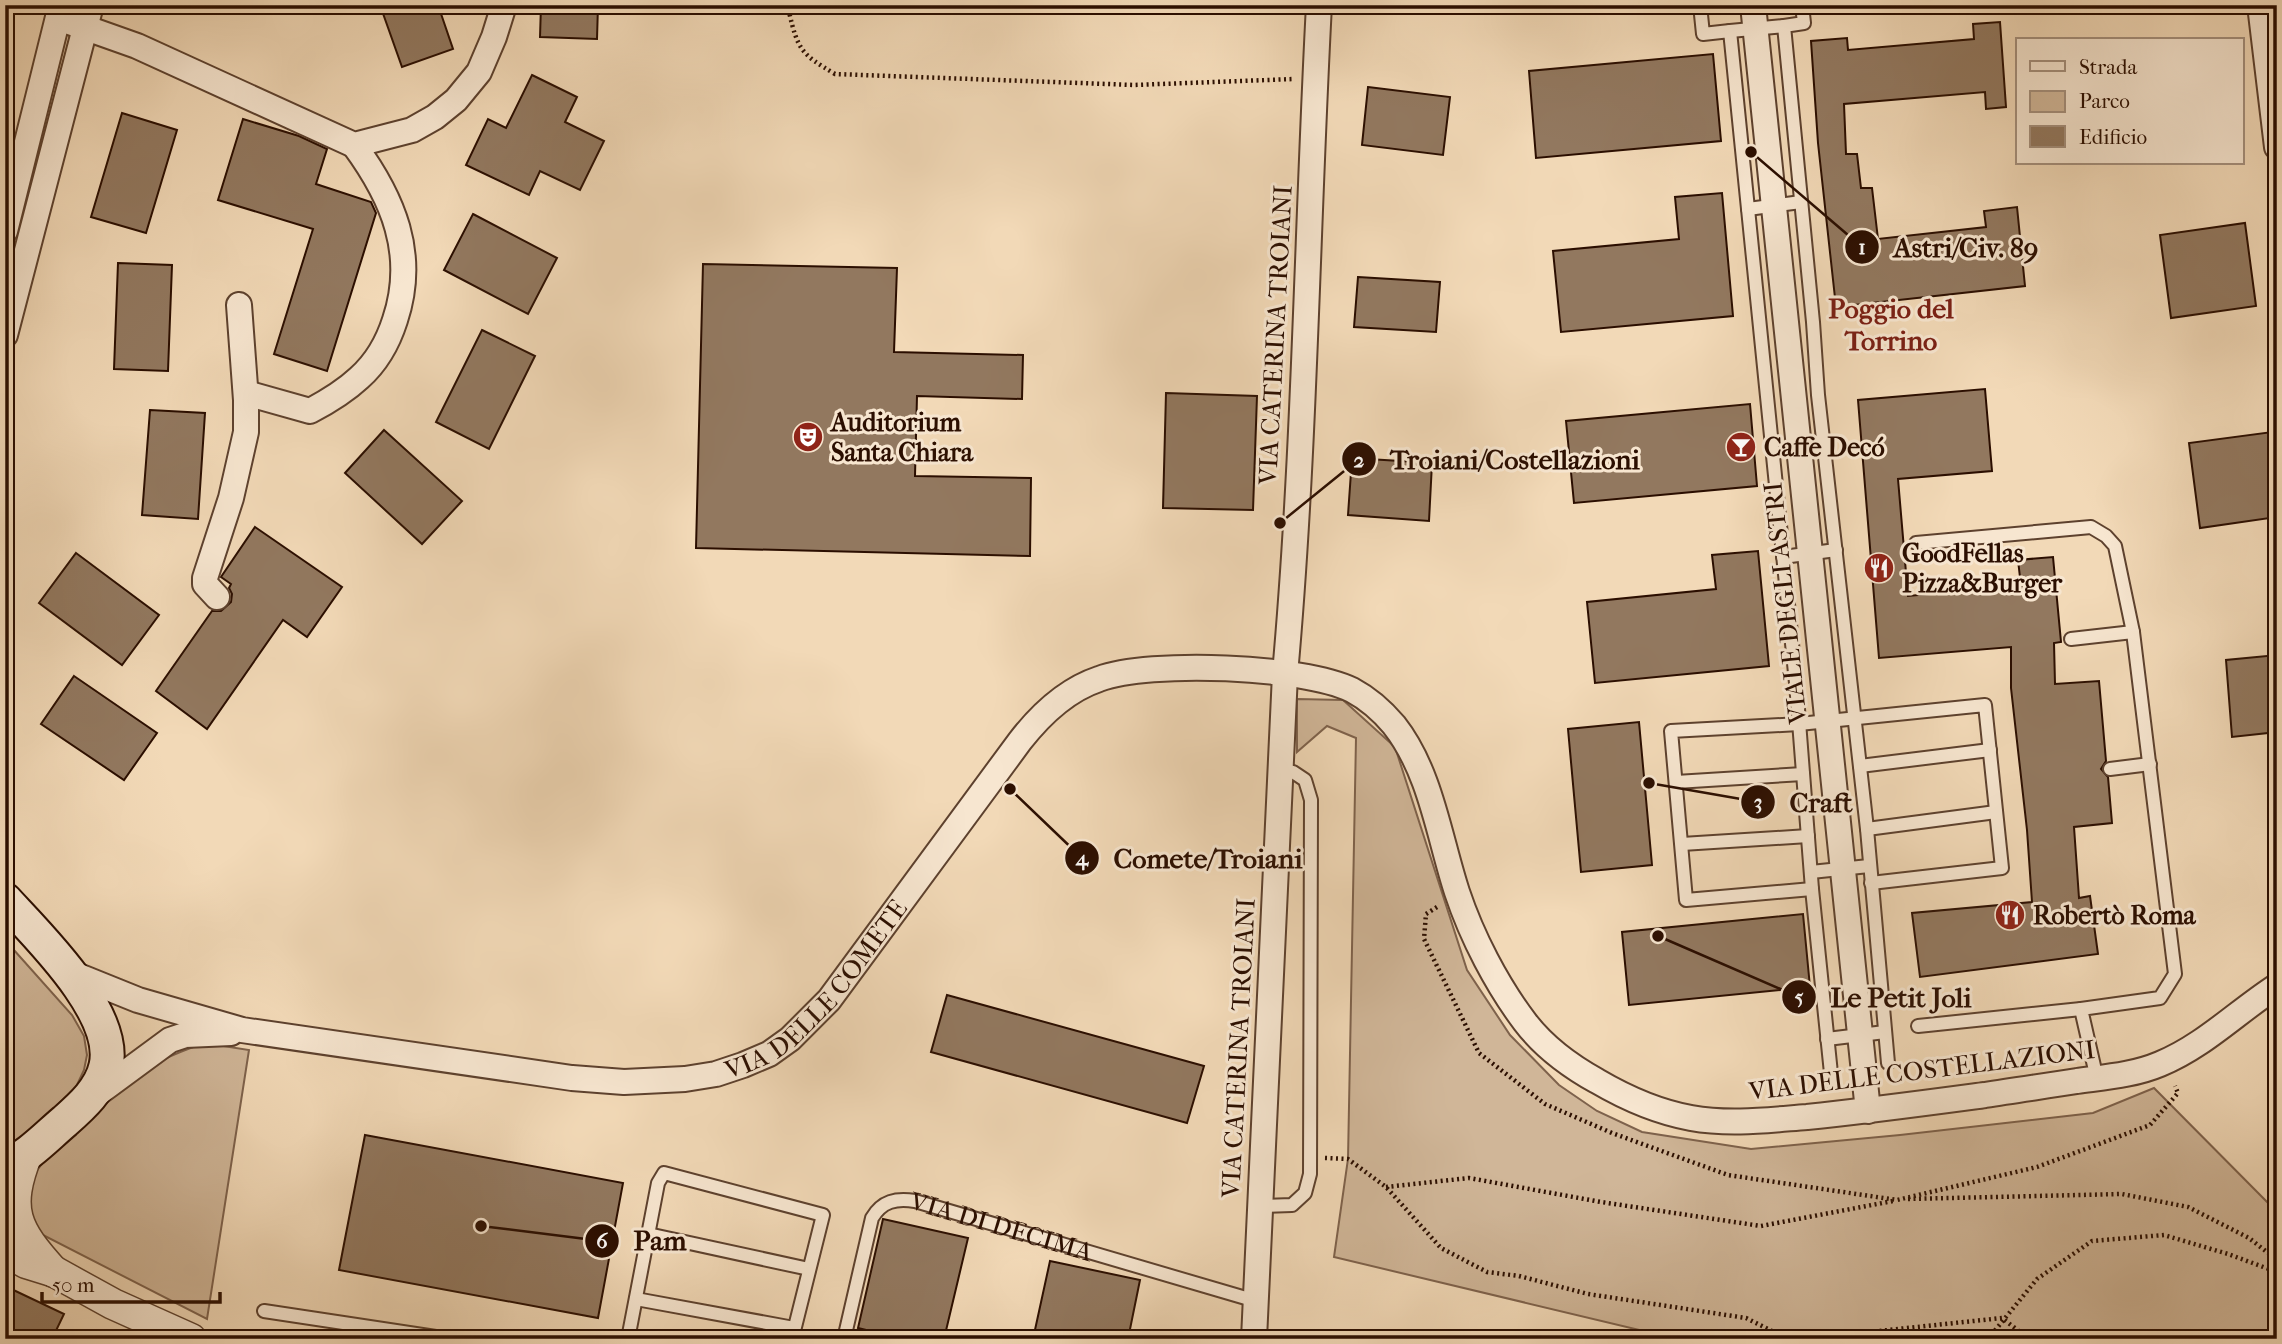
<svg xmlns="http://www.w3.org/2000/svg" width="2282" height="1344" font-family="'IM FELL French Canon',serif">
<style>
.green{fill:#d0b698;stroke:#7e624c;stroke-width:2}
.building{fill:#92785f;stroke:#2b0e00;stroke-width:2}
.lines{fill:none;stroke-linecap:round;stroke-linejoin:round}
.service-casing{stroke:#5d412e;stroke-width:16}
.minor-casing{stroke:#5d412e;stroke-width:28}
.tertiary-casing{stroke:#5d412e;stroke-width:33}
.secondary-casing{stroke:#2b0e00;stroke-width:37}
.path{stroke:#2b0e00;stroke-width:4.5;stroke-dasharray:2 3.5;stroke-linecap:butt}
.service{stroke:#f7e6d0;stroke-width:12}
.minor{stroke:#f7e6d0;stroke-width:24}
.tertiary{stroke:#f7e6d0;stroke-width:30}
.secondary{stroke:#f7e6d0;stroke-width:33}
.labels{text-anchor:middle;stroke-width:6;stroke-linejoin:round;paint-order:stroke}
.street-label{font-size:26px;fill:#2b0e00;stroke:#f7e6d0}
.poi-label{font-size:26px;font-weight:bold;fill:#2b0e00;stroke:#f7e6d0;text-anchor:start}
.neighbourhood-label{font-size:28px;font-weight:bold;fill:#7a1f14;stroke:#f7e6d0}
.leader{fill:none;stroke:#2b0e00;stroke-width:2.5}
.callout-dot{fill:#2b0e00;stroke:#f7e6d0;stroke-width:2.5}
.mark-label{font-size:21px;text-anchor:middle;font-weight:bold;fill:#fff}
.callout-label{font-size:28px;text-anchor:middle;font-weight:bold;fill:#2b0e00;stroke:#f7e6d0;stroke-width:6;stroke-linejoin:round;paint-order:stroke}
</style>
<rect width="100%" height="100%" fill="#f2d9b7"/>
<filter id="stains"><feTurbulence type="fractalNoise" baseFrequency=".00286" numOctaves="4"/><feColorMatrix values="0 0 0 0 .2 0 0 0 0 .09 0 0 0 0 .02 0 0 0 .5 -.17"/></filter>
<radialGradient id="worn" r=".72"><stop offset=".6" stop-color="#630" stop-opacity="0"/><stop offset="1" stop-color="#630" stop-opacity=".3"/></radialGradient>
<g class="green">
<path d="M1297,699L1343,700L1395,747L1467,970L1510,1035L1559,1085L1597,1111L1642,1132L1751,1149L1900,1135L2093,1113L2154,1088L2277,1212V1339H1677L1334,1257L1348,1159L1356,738L1327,726L1297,752Z"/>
<path d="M5,940L72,1015L84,1036L87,1055L84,1070L76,1087L21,1140L5,1151Z"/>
<path d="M204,1043L249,1050L207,1319L39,1233C33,1219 24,1203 28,1187C35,1159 128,1080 155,1064C170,1055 188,1049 204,1043Z"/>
</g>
<g class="building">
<path d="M380,5H438L453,49L402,67Z"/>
<path d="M541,5H598L597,39L540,37Z"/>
<path d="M2000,22L2006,107L1986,109L1985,92L1844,104L1846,154H1857L1861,188H1872L1878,239L1986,227L1984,211L2017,207L2025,286L1836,307L1818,143L1811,41L1847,38L1848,50L1974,39L1973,24Z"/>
<path d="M1713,54L1721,141L1536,158L1529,71Z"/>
<path d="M532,75L577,97L565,122L604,141L580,190L540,171L529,195L466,165L488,119L506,128Z"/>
<path d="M1368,87L1450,97L1443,155L1362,145Z"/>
<path d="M122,113L177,130L146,233L91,217Z"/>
<path d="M243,119L299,136L327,149L316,184L371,202L376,213L327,371L274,354L313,229L218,200Z"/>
<path d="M1722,193L1733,316L1561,332L1553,251L1679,239L1675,197Z"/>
<path d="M473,214L557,258L528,314L444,270Z"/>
<path d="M2245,223L2256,306L2171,318L2160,235Z"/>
<path d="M118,263L172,265L168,371L114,369Z"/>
<path d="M703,264L897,268L894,352L1023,355L1022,399L917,396L915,476L1031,478L1030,556L696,548Z"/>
<path d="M1358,277L1440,282L1436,332L1354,327Z"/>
<path d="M482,330L535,356L489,449L436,422Z"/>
<path d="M1985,389L1992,471L1898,479L1908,596L2021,586L2018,560L2053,557L2061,642L2054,643L2055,684L2099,681L2106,761L2101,769L2108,777L2112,823L2074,827L2079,898L2090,896L2098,954L1920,977L1912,913L2032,902L2027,830L2011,688V647L1879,658L1858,400Z"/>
<path d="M1166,393L1257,396L1253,510L1163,508Z"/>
<path d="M1750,404L1757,486L1574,503L1566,421Z"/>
<path d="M150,410L205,413L198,519L142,515Z"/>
<path d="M384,430L462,501L422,544L345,473Z"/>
<path d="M2272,432L2277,472V517L2200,528L2189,443Z"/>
<path d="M1352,458L1432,463L1429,521L1348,515Z"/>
<path d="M255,527L342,587L307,637L283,620L207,729L156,691L212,611H221L231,602L232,594L229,588L231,584L221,577Z"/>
<path d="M1758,551L1769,666L1595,683L1587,602L1716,589L1712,555Z"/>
<path d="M76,553L159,615L122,665L39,603Z"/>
<path d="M2277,655V732L2232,737L2226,660Z"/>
<path d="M74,676L157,733L124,780L41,724Z"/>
<path d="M1639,722L1652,865L1581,872L1568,729Z"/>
<path d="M1803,914L1810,987L1629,1005L1622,932Z"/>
<path d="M947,995L1204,1066L1187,1123L931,1052Z"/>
<path d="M365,1135L623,1183L598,1318L339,1270Z"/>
<path d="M883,1219L968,1238L944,1339H903L858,1328Z"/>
<path d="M1050,1261L1140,1280L1128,1339H1033Z"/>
<path d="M5,1286L64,1314L52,1339H5Z"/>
</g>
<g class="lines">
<g class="service-casing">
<g id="service">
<path d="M1700,5L1703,34L1730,31L1796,683L1812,889L1832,1083"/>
<path d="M1802,5L1804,23L1784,26L1813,322L1818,395L1867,829L1888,1063"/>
<path d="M1730,31L1784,26"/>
<path d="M1748,209L1801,202"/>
<path d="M1916,543L2091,527L2106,536L2115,546L2133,632L2175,974L2160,998L2081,1009L2097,1079"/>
<path d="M1783,557L1836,550"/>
<path d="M2071,639L2133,632"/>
<path d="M1860,766L1990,750"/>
<path d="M2110,769L2150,764"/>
<path d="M1676,782L1803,774"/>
<path d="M1867,829L1996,812"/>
<path d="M1682,844L1808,836"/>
<path d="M1811,872L1869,866"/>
<path d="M1812,889L1686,900L1671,731L1799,724L1985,705L2002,868L1871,883"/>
<path d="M1918,1026L2081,1009"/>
<path d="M1827,1039L1885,1032"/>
<path d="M1260,1206L1292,1205L1305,1193L1310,1174L1311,800L1305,780L1293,772L1281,769"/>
<path d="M648,1234L809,1269"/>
<path d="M636,1299L794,1328"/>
<path d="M264,1311L449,1339"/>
<path d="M628,1339L658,1183L664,1173L823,1215L792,1339"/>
<path id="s1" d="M844,1339L872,1218C882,1201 896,1198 915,1201L1256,1301"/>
</g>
</g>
<g class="minor-casing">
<g id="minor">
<path d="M1753,5L1868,1111"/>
<path d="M2260,5L2277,147"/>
<path d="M58,18L137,46L354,145L412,130L435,117L456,100L479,72L494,37L504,5"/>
<path d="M5,231L61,5"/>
<path d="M5,335L91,5"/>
<path d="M246,393L310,411C327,402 344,392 359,378C376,363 388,342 395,320C417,254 393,198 354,145"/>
<path d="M217,597L205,584V578L231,498L246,432V400L239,305"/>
<path id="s2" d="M71,973L138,1000L242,1030L572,1078L624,1082L685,1079L716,1074L743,1065L769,1054L790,1039L829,1000L1020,741C1041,714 1066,690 1099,679C1150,660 1303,666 1352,690C1367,698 1383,712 1394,725C1431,772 1439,837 1457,892C1472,937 1497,985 1525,1022C1544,1047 1570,1066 1597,1081C1626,1098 1658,1112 1691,1118C1730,1125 1768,1120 1807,1117C1866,1111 1925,1103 1985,1095C2015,1090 2046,1086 2077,1081C2106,1077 2134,1075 2160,1064C2204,1046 2238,1011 2277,986"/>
<path d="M94,1096L170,1040L185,1035L231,1033"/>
<path d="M1254,1339L1285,674C1305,452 1307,228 1319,5"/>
</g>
</g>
<g class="tertiary-casing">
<g id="tertiary">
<path d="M27,1154C5,1210 15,1229 54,1272"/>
<path d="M5,1251L26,1263L55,1272L113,1304L191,1339"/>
</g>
</g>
<g class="secondary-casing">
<path id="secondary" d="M5,900C38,936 118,1013 106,1066C101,1089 82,1106 65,1121C46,1137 28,1157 5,1166"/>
</g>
<g class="path">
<path d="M794,5L789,12C798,50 801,54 835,74L1134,85L1294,79"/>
<path d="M1437,907L1426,914L1424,939L1479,1053L1545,1104L1612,1133L1728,1175L1897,1200L2037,1167L2150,1125L2178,1093L2175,1086"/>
<path d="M1325,1158L1348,1159L1386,1187L1441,1248L1487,1272L1519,1276L1588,1294L1746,1318L1788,1339"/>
<path d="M1386,1187L1469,1178L1601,1202L1761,1226L1893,1201"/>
<path d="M1908,1199L2122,1194L2188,1207L2249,1238L2277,1260"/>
<path d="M1803,1339L2002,1318L2029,1339"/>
<path d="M1988,1339L2037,1279L2092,1241L2164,1235L2228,1254L2277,1272"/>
</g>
<use href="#service" class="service"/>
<use href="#minor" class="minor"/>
<use href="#tertiary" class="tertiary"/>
<use href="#secondary" class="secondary"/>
</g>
<defs>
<g id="theatre-disc" transform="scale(1.575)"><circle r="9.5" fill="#8f2418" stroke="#f7e6d0"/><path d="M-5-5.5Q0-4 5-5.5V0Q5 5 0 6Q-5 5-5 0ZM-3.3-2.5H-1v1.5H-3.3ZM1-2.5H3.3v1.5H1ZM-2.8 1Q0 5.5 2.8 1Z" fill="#fff"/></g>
<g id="bar-disc" transform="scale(1.575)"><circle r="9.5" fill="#8f2418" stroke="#f7e6d0"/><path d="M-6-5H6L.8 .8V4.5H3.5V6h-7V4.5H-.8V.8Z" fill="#fff"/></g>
<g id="restaurant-disc" transform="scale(1.575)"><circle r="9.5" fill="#8f2418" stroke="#f7e6d0"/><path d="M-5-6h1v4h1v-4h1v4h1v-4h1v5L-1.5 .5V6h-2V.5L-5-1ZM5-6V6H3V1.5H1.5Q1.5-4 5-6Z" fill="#fff"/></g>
</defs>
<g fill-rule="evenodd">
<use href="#theatre-disc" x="808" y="437"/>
<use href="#bar-disc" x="1741" y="447"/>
<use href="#restaurant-disc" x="1879" y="568"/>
<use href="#restaurant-disc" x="2010" y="915"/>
</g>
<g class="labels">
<g class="street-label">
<text transform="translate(1275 335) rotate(-87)" y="9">VIA CATERINA TROIANI</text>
<text transform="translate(1785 603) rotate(-96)" y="9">VIALE DEGLI ASTRI</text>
<text dy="9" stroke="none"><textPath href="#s2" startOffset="793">VIA DELLE COMETE</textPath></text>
<text transform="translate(1238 1048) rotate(-87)" y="9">VIA CATERINA TROIANI</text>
<text transform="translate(1922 1070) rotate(-7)" y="9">VIA DELLE COSTELLAZIONI</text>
<text dy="9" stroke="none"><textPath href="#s1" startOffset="264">VIA DI DECIMA</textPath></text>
</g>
<g class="poi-label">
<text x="831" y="431">Auditorium<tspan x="831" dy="30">Santa Chiara</tspan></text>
<text x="1764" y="456">Caffe Decó</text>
<text x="1902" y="562">GoodFellas<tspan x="1902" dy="30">Pizza&amp;Burger</tspan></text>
<text x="2033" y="924">Robertò Roma</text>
</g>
<g class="neighbourhood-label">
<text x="1891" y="318">Poggio del<tspan x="1891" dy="32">Torrino</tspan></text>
</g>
</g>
<path class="leader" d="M1751 152L1862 247M1280 523L1359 459M1649 783L1758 802M1010 789L1082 858M1658 936L1799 997M481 1226L602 1241"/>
<g class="callout-dot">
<circle cx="1751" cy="152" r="7"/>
<circle cx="1280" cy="523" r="7"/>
<circle cx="1649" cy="783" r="7"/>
<circle cx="1010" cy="789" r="7"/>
<circle cx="1658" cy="936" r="7"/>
<circle cx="481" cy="1226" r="7"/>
<circle cx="1862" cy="247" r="18"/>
<circle cx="1359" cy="459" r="18"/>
<circle cx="1758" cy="802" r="18"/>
<circle cx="1082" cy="858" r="18"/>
<circle cx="1799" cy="997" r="18"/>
<circle cx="602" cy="1241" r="18"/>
</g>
<g class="mark-label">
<text x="1862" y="254">1</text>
<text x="1359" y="467">2</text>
<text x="1758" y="809">3</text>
<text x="1082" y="865">4</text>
<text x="1799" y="1004">5</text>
<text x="602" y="1248">6</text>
</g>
<g class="callout-label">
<text x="1966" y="257">Astri/Civ. 89</text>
<text x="1515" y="469">Troiani/Costellazioni</text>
<text x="1821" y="812">Craft</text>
<text x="1208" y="868">Comete/Troiani</text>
<text x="1901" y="1007">Le Petit Joli</text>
<text x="660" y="1250">Pam</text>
</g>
<rect width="2282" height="1344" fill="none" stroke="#f2d9b7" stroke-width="28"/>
<rect x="7" y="7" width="2268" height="1330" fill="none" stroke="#2b0e00" stroke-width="3.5"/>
<rect x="14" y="14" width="2254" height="1316" fill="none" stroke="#2b0e00" stroke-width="2"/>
<rect x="2016" y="38" width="228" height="126" fill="#f7e6d0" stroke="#a5907d" stroke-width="2"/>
<rect x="2030" y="61" width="35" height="10" fill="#f7e6d0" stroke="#a5907d" stroke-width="2"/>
<text x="2079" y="74" font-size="21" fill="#2b0e00">Strada</text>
<rect x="2030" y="91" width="35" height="21" fill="#d0b698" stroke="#a5907d" stroke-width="2"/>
<text x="2079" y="108" font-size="21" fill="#2b0e00">Parco</text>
<rect x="2030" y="126" width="35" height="21" fill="#92785f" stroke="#a5907d" stroke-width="2"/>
<text x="2079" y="144" font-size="21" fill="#2b0e00">Edificio</text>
<path d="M42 1292v10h178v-10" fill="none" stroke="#2b0e00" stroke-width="3.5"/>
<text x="52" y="1292" font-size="21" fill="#2b0e00" stroke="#f7e6d0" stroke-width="5" paint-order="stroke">50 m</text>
<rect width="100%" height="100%" filter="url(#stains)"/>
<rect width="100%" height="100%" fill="url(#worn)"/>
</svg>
